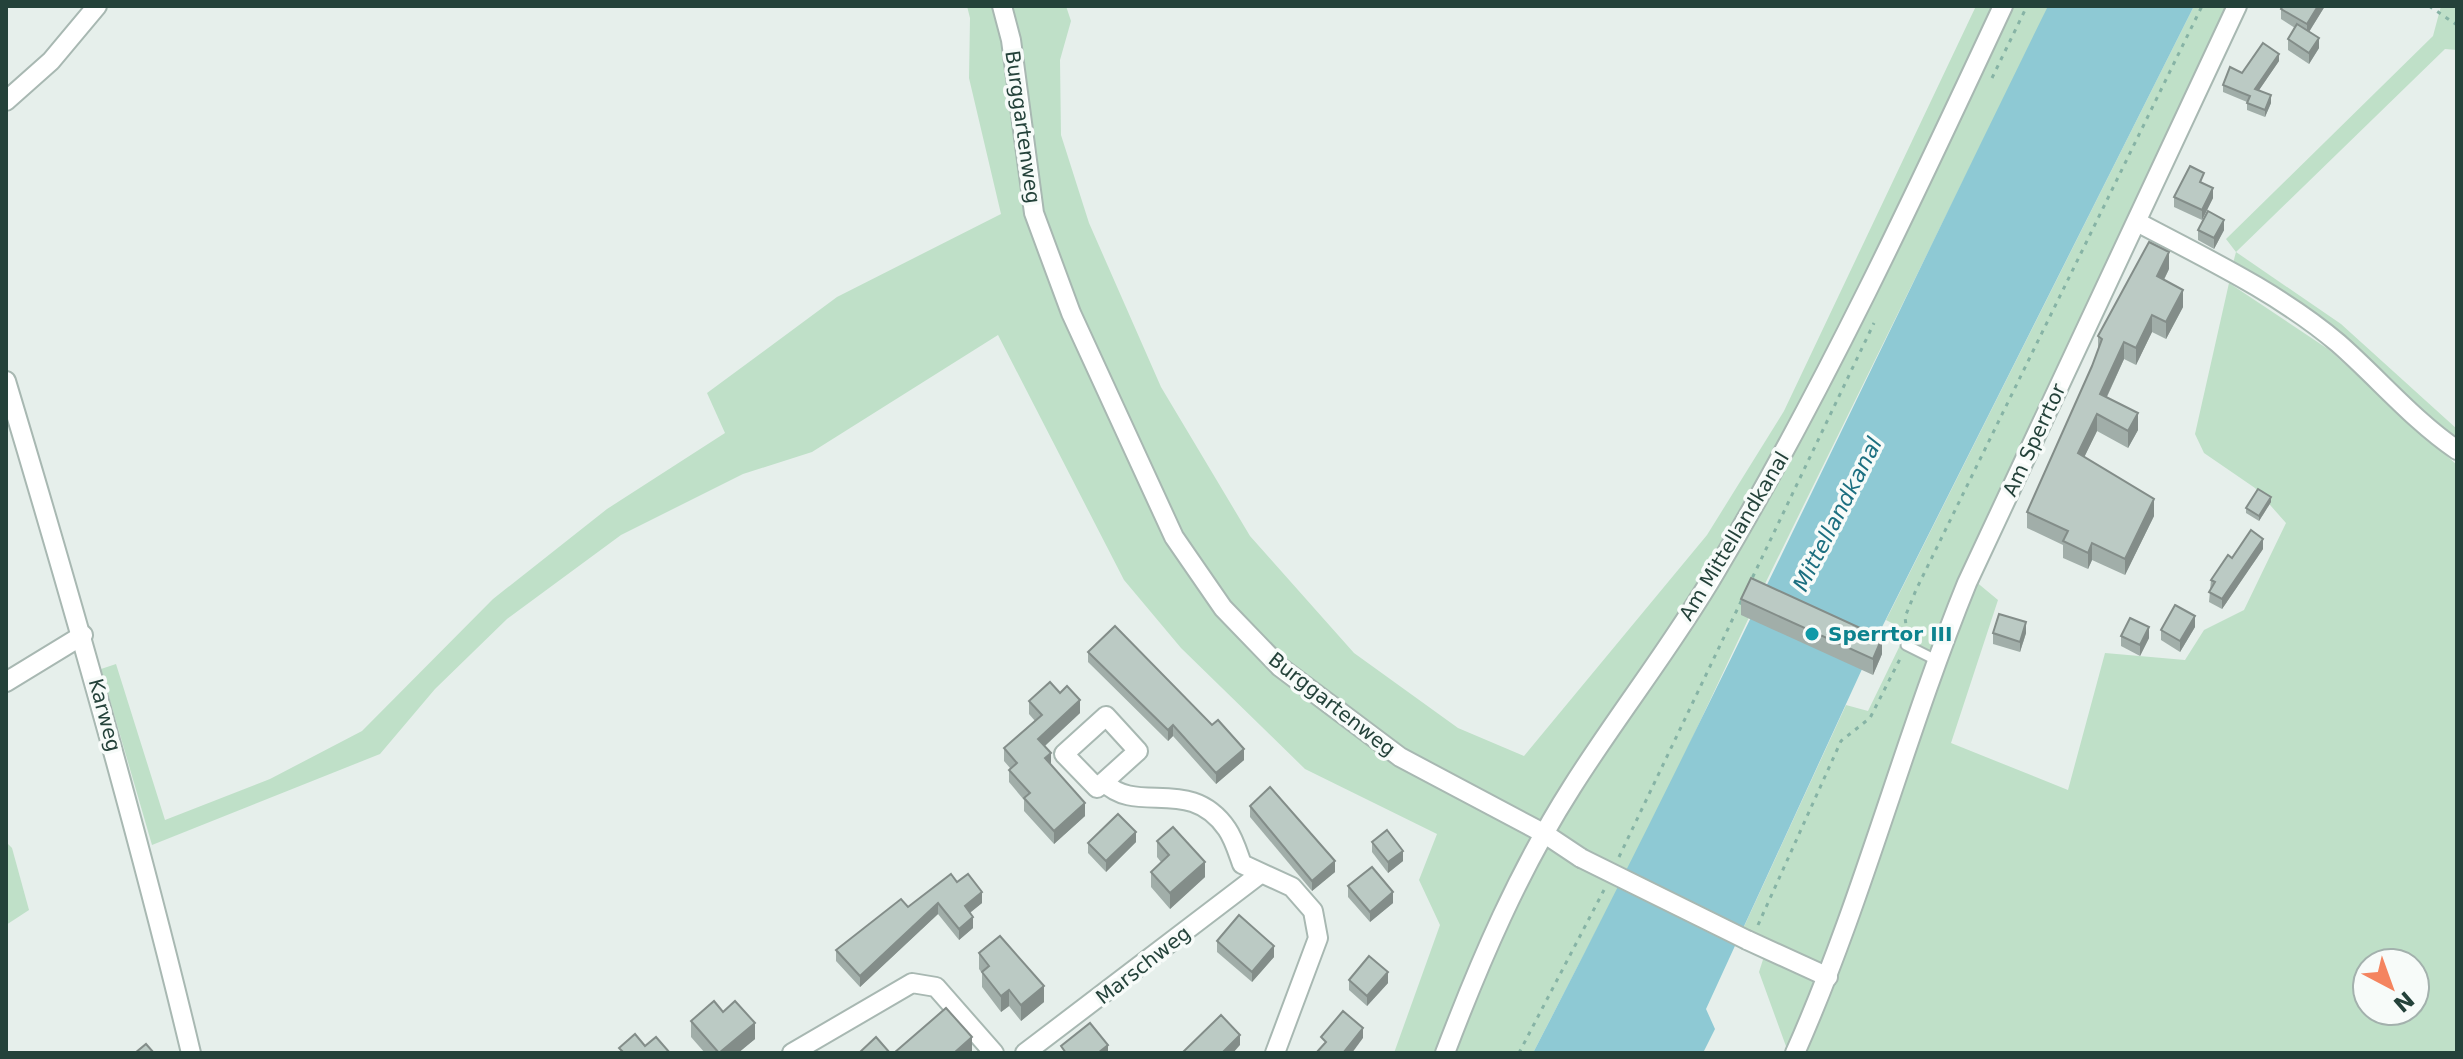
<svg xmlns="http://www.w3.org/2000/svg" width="2463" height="1059" font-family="'DejaVu Sans',sans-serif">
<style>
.green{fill:#bfe0c8;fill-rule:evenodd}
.water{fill:#8ec9d4}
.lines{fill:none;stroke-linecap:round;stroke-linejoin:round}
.service-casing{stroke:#a8b8b2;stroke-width:13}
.minor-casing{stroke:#a8b8b2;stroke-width:22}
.path{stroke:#86b3a5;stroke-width:3;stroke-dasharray:4 6;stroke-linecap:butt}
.service{stroke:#fff;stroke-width:9}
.minor{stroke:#fff;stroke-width:18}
.minor-bridge-casing{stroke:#a8b8b2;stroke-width:22;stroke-linecap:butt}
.minor-bridge{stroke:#fff;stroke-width:18}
.wall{fill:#a1aea9}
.shaded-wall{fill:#838d89}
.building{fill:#bbcac4;stroke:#838d89;stroke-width:2}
.culture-dot{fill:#0f9aa8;stroke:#f7fbf9;stroke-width:3}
.labels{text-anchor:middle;stroke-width:7;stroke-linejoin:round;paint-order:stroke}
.street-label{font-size:20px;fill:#24423a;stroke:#f7fbf9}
.culture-label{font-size:20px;font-weight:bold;fill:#0d838f;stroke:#f7fbf9;text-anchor:start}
.water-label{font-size:22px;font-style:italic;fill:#1c6f80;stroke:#f7fbf9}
</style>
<rect width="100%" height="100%" fill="#e6efeb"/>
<g class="green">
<path d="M967,6H1066L1071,21L1060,60L1061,135L1089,223L1161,387L1250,536L1354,653L1458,728L1524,756L1707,535L1784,411L1976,6H2049L1760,594L1658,811L1533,1053H1394L1440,925L1419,880L1437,834L1305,769L1181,648L1124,580L998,335L812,452L743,474L621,535L507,619L435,689L380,754L152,845L101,669L116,664L165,820L270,779L362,731L493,599L607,509L725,433L707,393L837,297L1001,214L969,78L970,18Z"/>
<path d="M2194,6H2230L1963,571L1998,600L1951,743L2068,790L2105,653L2185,660L2204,630L2244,610L2286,523L2255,488L2204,453L2195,434L2229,283L2328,349L2457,465V1053H1794L1787,1049L1759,972L1768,944L1742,931L1846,705L1868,711L1907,631L1886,620ZM2367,963H2415V1011H2367Z"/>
<path d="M2441,6H2457V50L2445,49L2236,252L2341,324L2457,429V446L2232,267L2236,252L2226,239L2433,36Z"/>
<path d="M6,842L12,848L29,910L6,925Z"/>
</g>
<path class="water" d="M2048,6H2194L1874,643L1706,1009L1715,1029L1703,1053H1533C1712,708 1876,355 2048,6Z"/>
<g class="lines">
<g class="service-casing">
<path id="service" d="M1906,645L1936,660"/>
</g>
<g class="minor-casing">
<g id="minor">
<path d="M1002,6L1011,40L1034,213L1071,313L1174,537L1223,608L1280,667L1400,757L1545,834L1581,858"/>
<path d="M6,101L51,61L97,6"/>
<path d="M2137,222C2205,258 2279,293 2338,343C2378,378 2413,420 2457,450"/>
<path d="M6,381C73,604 137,827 191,1053"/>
<path d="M6,682L83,635"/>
<path d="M1106,716L1138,751L1097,788L1064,754Z"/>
<path d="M1104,782C1137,816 1190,775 1227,829C1234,839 1238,853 1242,864L1292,887L1313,911L1318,938L1275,1053"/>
<path d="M1747,940L1828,977"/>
<path d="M792,1053L912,983L936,987L994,1053"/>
<path d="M1025,1053L1260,874"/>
<path d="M1445,1053C1480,961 1519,870 1572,787C1618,714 1673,645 1716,571C1824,389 1914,197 2003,6"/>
<path d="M1795,1053C1863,900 1904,738 1967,583L2237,6"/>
</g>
</g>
<g class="path">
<path d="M2429,6L2457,25"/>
<path d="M1992,78L2027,6"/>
<path d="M1907,633L1905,617L1916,590L2202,6"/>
<path d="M1619,857L1874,323"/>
<path d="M1758,925L1841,741L1870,718L1900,659"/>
<path d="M1519,1053L1604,890"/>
</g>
<use href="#service" class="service"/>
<use href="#minor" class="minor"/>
<g class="minor-bridge-casing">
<path id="minor-bridge" d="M1581,858L1747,940"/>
</g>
<use href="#minor-bridge" class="minor-bridge"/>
</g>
<g class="wall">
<path d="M2283,6H2325L2309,32L2319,48L2309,64L2288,50V39L2295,28L2281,19V9Z"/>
<path d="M2279,61L2259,90L2271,103L2265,117L2247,110V102L2223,92V85L2242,73Z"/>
<path d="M2204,184L2213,198L2202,220L2174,207V197Z"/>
<path d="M2198,230H2224L2214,249L2198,240Z"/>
<path d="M2169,269L2164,280L2183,307L2166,339L2152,332L2136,365L2124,359L2107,397L2138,430L2128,448L2097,431L2084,457L2154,516L2125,575L2092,560L2088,569L2063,558V545L2027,528V512L2092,366L2098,351V336Z"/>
<path d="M2271,502L2259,521L2246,513V508Z"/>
<path d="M2263,549L2222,609L2209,602L2211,580L2232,558Z"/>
<path d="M1741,599L1882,654L1873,675L1741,615Z"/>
<path d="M2195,627L2180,652L2161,640V630Z"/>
<path d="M1993,633H2026L2020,652L1993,644Z"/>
<path d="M2121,636L2149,638L2140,656L2121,646Z"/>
<path d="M1088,652L1244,760L1216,784L1173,736L1168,741L1088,662Z"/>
<path d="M1029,701L1080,713L1045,746L1051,765L1085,816L1054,844L1024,811V800L1009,782V770L1010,768L1004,761V748L1035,721L1029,714Z"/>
<path d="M1250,806L1335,872L1312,891L1250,817Z"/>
<path d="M1157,841L1205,877L1170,909L1151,887V872L1161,862L1157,857Z"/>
<path d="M1136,842L1106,872L1088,853V843Z"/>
<path d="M1372,842L1403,861L1388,873L1372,852Z"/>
<path d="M957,882L982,903L970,912L973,928L959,940L938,914L860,987L836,961V950L908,907Z"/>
<path d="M1348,886L1393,903L1370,922L1348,897Z"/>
<path d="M1217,941L1274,957L1252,982L1217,952Z"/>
<path d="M979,953L1044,1002L1021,1021L1009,1006L1001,1012L982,987V973L979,969Z"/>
<path d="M1349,980L1388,983L1367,1006L1349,990Z"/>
<path d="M691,1021L755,1039L738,1053H705L691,1037Z"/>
</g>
<g class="shaded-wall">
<path d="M2318,6H2325L2307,35V24Z"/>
<path d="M2319,38V48L2309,64V53Z"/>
<path d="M2279,54V61L2255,96V89Z"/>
<path d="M2271,95V103L2265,117V110Z"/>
<path d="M2213,188V198L2202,220V210Z"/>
<path d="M2224,220V230L2214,249V238Z"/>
<path d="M2169,252V269L2157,293V276Z"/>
<path d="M2183,290V307L2166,339V322Z"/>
<path d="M2152,315V332L2136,365V348Z"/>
<path d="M2124,342V359L2100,411V394Z"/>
<path d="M2138,413V430L2128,448V431Z"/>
<path d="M2097,414V431L2078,470V453Z"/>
<path d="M2271,497V502L2259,521V516Z"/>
<path d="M2154,499V516L2125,575V559Z"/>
<path d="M2263,539V549L2222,609V599Z"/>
<path d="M2092,543V560L2088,569V553Z"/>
<path d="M2195,616V627L2180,652V641Z"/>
<path d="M2026,622V633L2020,652V642Z"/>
<path d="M2149,627V638L2140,656V645Z"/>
<path d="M1882,638V654L1873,675V659Z"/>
<path d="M1080,700V713L1038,752V739Z"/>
<path d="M1173,725V736L1168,741V730Z"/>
<path d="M1244,749V760L1216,784V773Z"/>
<path d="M1051,753V766L1045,758Z"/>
<path d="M1085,803V816L1054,844V831Z"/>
<path d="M1136,832V842L1106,872V861Z"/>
<path d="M1403,851V861L1388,873V862Z"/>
<path d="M1335,861V872L1312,891V881Z"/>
<path d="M1205,862V877L1170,909V893Z"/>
<path d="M982,892V903L965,917V906Z"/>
<path d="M1393,892V903L1370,922V912Z"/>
<path d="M938,903V914L860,987V976Z"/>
<path d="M973,917V928L959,940V929Z"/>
<path d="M1274,946V957L1252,982V972Z"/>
<path d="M1388,972V983L1367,1006V996Z"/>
<path d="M1044,986V1002L1021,1021V1005Z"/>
<path d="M1009,990V1006L1001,1012V996Z"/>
<path d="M755,1023V1039L738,1053H719Z"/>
<path d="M1363,1028V1038L1352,1053H1343Z"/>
<path d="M1240,1035V1045L1233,1053H1222Z"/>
<path d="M972,1037V1053H954Z"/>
<path d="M1108,1045V1053H1098Z"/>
</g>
<g class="building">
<path d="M2283,6H2318L2307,24L2281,9Z"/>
<path d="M2297,24L2319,38L2309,53L2288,39Z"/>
<path d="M2263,43L2279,54L2255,89L2271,95L2265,110L2247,103L2250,96L2223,85L2230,67L2242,73Z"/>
<path d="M2190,166L2204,173L2200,182L2213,188L2202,210L2174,197Z"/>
<path d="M2208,211L2224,220L2214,238L2198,230Z"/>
<path d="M2149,242L2169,252L2157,276L2183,290L2166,322L2152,315L2136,348L2124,342L2100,394L2138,413L2128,431L2097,414L2078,453L2154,499L2125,559L2092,543L2088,553L2063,541L2068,531L2027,512L2092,366L2102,339L2098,336Z"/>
<path d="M2258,489L2271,497L2259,516L2246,508Z"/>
<path d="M2251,530L2263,539L2222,599L2209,592L2215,582L2211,580L2228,555L2232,558Z"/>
<path d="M1751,578L1882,638L1873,659L1741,599Z"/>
<path d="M2175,605L2195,616L2180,641L2161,630Z"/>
<path d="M1999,614L2026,622L2020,642L1993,633Z"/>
<path d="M2130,618L2149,627L2140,645L2121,636Z"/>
<path d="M1115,626L1212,725L1218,720L1244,749L1216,773L1173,725L1168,730L1088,652Z"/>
<path d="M1050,682L1060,693L1067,686L1080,700L1038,739L1051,753L1045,758L1085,803L1054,831L1024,798L1030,793L1009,770L1017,763L1004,748L1042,715L1029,701Z"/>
<path d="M1270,787L1335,861L1312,881L1250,806Z"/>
<path d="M1118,814L1136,832L1106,861L1088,843Z"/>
<path d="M1173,827L1205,862L1170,893L1151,872L1169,855L1157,841Z"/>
<path d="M1387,830L1403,851L1388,862L1372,842Z"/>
<path d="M1372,867L1393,892L1370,912L1348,886Z"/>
<path d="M951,874L957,882L968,874L982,892L965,906L973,917L959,929L938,903L860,976L836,950L901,899L908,907Z"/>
<path d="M1239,915L1274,946L1252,972L1217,941Z"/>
<path d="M1000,936L1044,986L1021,1005L1009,990L1001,996L982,972L989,966L979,953Z"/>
<path d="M1369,956L1388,972L1367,996L1349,980Z"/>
<path d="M714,1001L723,1012L735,1001L755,1023L719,1053L691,1021Z"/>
<path d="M946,1008L972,1037L954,1053H894Z"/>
<path d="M1343,1011L1363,1028L1343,1053H1316L1326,1042L1321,1037Z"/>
<path d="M1221,1015L1240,1035L1222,1053H1182Z"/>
<path d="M1090,1023L1108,1045L1098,1053H1066L1061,1046Z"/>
<path d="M635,1034L645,1046L656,1037L670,1053H624L619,1048Z"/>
<path d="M876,1037L890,1053H859Z"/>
<path d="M146,1044L154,1053H135Z"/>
</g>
<circle class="culture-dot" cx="1812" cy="634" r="8"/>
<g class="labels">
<g class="street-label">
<text transform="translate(1023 127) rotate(82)" y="7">Burggartenweg</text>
<text transform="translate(2034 440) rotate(-65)" y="7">Am Sperrtor</text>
<text transform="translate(1734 536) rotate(-59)" y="7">Am Mittellandkanal</text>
<text transform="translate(1332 704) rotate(38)" y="7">Burggartenweg</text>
<text transform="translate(105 715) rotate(75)" y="7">Karweg</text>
<text transform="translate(1143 965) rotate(-38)" y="7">Marschweg</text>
</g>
<g class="culture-label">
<text x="1828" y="641">Sperrtor III</text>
</g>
<g class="water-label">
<text transform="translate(1837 514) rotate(-63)" y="8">Mittellandkanal</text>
</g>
</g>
<rect width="2463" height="1059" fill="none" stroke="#24423a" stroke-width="16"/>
<g transform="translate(2391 987) rotate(139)"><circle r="38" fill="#f7fbf9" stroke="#a3b1ad" stroke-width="2"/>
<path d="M0-6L14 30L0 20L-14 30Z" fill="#f4845f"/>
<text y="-12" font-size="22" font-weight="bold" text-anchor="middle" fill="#24423a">N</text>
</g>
</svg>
